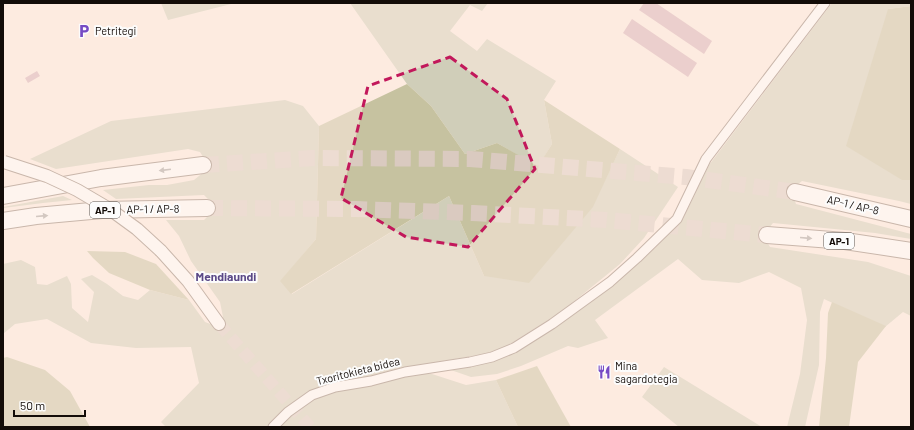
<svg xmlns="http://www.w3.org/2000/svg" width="914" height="430" font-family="Barlow,sans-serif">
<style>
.green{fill:#d0ceb9}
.forest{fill:#c6c2a0}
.water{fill:#d5aeb5}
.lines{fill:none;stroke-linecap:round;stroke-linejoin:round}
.secondary-tunnel{stroke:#dacac0;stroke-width:12;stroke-dasharray:12 6;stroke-linecap:butt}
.highway-tunnel{stroke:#dacac0;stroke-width:16;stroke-dasharray:16 8;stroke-linecap:butt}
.street-casing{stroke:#8b786b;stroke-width:11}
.secondary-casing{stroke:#8b786b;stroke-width:14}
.highway-casing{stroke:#8b786b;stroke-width:18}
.street{stroke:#fff;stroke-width:9}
.secondary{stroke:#fff;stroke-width:12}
.highway{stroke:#fff;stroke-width:16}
.secondary-bridge-casing{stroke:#8b786b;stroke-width:14;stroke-linecap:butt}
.secondary-bridge{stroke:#fff;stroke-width:12}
.oneway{fill:#a19e9c}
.marked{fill:none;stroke:#c2185b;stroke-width:3;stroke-dasharray:8 5;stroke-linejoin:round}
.labels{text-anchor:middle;stroke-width:4;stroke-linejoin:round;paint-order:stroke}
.shield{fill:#fcfcfc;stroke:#595451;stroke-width:1}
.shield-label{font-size:10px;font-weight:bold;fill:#130c08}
.poi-label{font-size:11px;fill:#130c08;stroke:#fcfcfc;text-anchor:start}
.street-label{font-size:11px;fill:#130c08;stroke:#fcfcfc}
.neighbourhood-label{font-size:12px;font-weight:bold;fill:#5b4987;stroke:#fcfcfc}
</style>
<rect width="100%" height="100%" fill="#fdebe0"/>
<g class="green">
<path d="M161,3H235L168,20Z"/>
<path d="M350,3H488L482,11L470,5L450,31L477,51L487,39L556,81L544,100L552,144L538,167L497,143L465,154L431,106L407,84Z"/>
<path d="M832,3H911V6L888,9L902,180H911V204L899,201L802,181L791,190L796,204L911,234V239L875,233L773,223L763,235L770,247L868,262L911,276V316L903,312L885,327L824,299L820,312L819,365L805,427H787L800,374L807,320L801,288L769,272L739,283L702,280L678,259L595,320L608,338L578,348L568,346L521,366L497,374L471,377L448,369L491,362L516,351L562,321L631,270L656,247L683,219L709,165Z"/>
<path d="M285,100L303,106L319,126L316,239L281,281L292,294L449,196L484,276L592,207L620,149L678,187L644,238L620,264L561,312L507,346L485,354L402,368L362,378L333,385L269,427H166L161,422L199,383L191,347L136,348L91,343L47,319L15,324L3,334V264L21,260L35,267L37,284L47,285L67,276L71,284L72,308L88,322L94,292L81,279L92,275L107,284L123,296L138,300L150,290L189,300L205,322L216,326L223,317L220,302L191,261L179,236L166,220H204L211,213V202L204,195L116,199L103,190L149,185H167L194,180L205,171V160L200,152L188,149L56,169L30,159L111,121Z"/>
<path d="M63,196L72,200L43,203L3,208V207Z"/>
<path d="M664,367L762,427H679L642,397Z"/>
<path d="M421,373L432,374L466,385L496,380L518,427H278L291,415L310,401L326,394Z"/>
</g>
<g class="forest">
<path d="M911,6V180H902L846,146L888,9Z"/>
<path d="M407,84L431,106L465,154L497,143L538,166L552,144L544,100L620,149L593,207L529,283L484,276L449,196L291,294L280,281L316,239L319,126Z"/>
<path d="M87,251L125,252L156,264L189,300L150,290L109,273L93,258Z"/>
<path d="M832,302L886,326L858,362L849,427H819L826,358L828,313Z"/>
<path d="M7,357L45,370L70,391L90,427H3V358Z"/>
<path d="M537,366L571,427H518L496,380Z"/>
</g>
<g class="water">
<path d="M644,3H656L712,41L704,54L639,10Z"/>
<path d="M632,19L697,63L688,77L623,33Z"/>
<path d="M37,71L40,76L28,83L25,78Z"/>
</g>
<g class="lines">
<path class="secondary-tunnel" d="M219,324L310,427"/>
<g class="highway-tunnel">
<path d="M203,165L313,158L470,159L686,177L795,192"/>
<path d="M207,208L356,209L473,213L606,220L767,235"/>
</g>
<g class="street-casing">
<path id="street" d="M273,427L288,412L312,395L335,387L371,381L405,372L470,362L492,357L514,348L552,324L610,282L637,258L677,219L706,159L825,3"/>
</g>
<g class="secondary-casing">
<path id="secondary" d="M161,251L188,281L219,324"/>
</g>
<g class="highway-casing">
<g id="highway">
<path d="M795,192L911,219"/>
<path d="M3,196L101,178L203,165"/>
<path d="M3,221L36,216L102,210L207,208"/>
<path d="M767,235L845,241L911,251"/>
</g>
</g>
<use href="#street" class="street"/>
<use href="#secondary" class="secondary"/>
<use href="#highway" class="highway"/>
<g class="secondary-bridge-casing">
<path id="secondary-bridge" d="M4,162L47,176L77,190L111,210L137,229L161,251"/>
</g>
<use href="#secondary-bridge" class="secondary-bridge"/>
</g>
<defs><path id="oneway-solid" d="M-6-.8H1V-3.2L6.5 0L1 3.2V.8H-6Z"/></defs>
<g class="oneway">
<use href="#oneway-solid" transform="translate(165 170) rotate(173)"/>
<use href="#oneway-solid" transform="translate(42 216) rotate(-5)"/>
<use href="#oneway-solid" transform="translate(806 238) rotate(5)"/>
</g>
<path d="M0 0H914V430H0ZM450,57L507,99L535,169L468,247L406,237L341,198L368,86Z" fill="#fdebe0" fill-opacity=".55" fill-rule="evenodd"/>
<path class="marked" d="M450,57L507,99L535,169L468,247L406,237L341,198L368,86Z"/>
<defs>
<g id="parking-bare" transform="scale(1.08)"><path d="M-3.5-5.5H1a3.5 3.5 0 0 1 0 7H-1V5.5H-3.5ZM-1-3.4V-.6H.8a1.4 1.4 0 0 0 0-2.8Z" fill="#764bc4" stroke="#fcfcfc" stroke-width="2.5" paint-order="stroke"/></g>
<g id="restaurant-bare" transform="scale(1.08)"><path d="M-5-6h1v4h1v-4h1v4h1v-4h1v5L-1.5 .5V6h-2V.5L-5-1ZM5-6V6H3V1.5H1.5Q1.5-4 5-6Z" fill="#764bc4" stroke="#fcfcfc" stroke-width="2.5" paint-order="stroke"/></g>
</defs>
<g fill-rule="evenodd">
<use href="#parking-bare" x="84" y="31"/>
<use href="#restaurant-bare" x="604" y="372"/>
</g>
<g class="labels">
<g class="shield">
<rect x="90" y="202" width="30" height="16" rx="3"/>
<rect x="824" y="233" width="30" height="16" rx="3"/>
</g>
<g class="shield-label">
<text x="105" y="214">AP-1</text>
<text x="839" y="245">AP-1</text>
</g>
<g class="poi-label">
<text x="95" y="35">Petritegi</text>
<text x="615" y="370">Mina<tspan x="615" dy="13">sagardotegia</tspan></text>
</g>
<g class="street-label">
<text transform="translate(853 205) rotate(13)" y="4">AP-1 / AP-8</text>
<text transform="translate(153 209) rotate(-1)" y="4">AP-1 / AP-8</text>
<text transform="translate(358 371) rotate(-14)" y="4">Txoritokieta bidea</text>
</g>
<g class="neighbourhood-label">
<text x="226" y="281">Mendiaundi</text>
</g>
</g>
<rect width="914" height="430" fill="none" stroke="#130c08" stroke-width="8"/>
<path d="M14 410v6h71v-6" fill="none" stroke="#130c08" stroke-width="2"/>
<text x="20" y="410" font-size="12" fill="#130c08" stroke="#fcfcfc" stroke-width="3" paint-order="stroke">50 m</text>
</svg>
